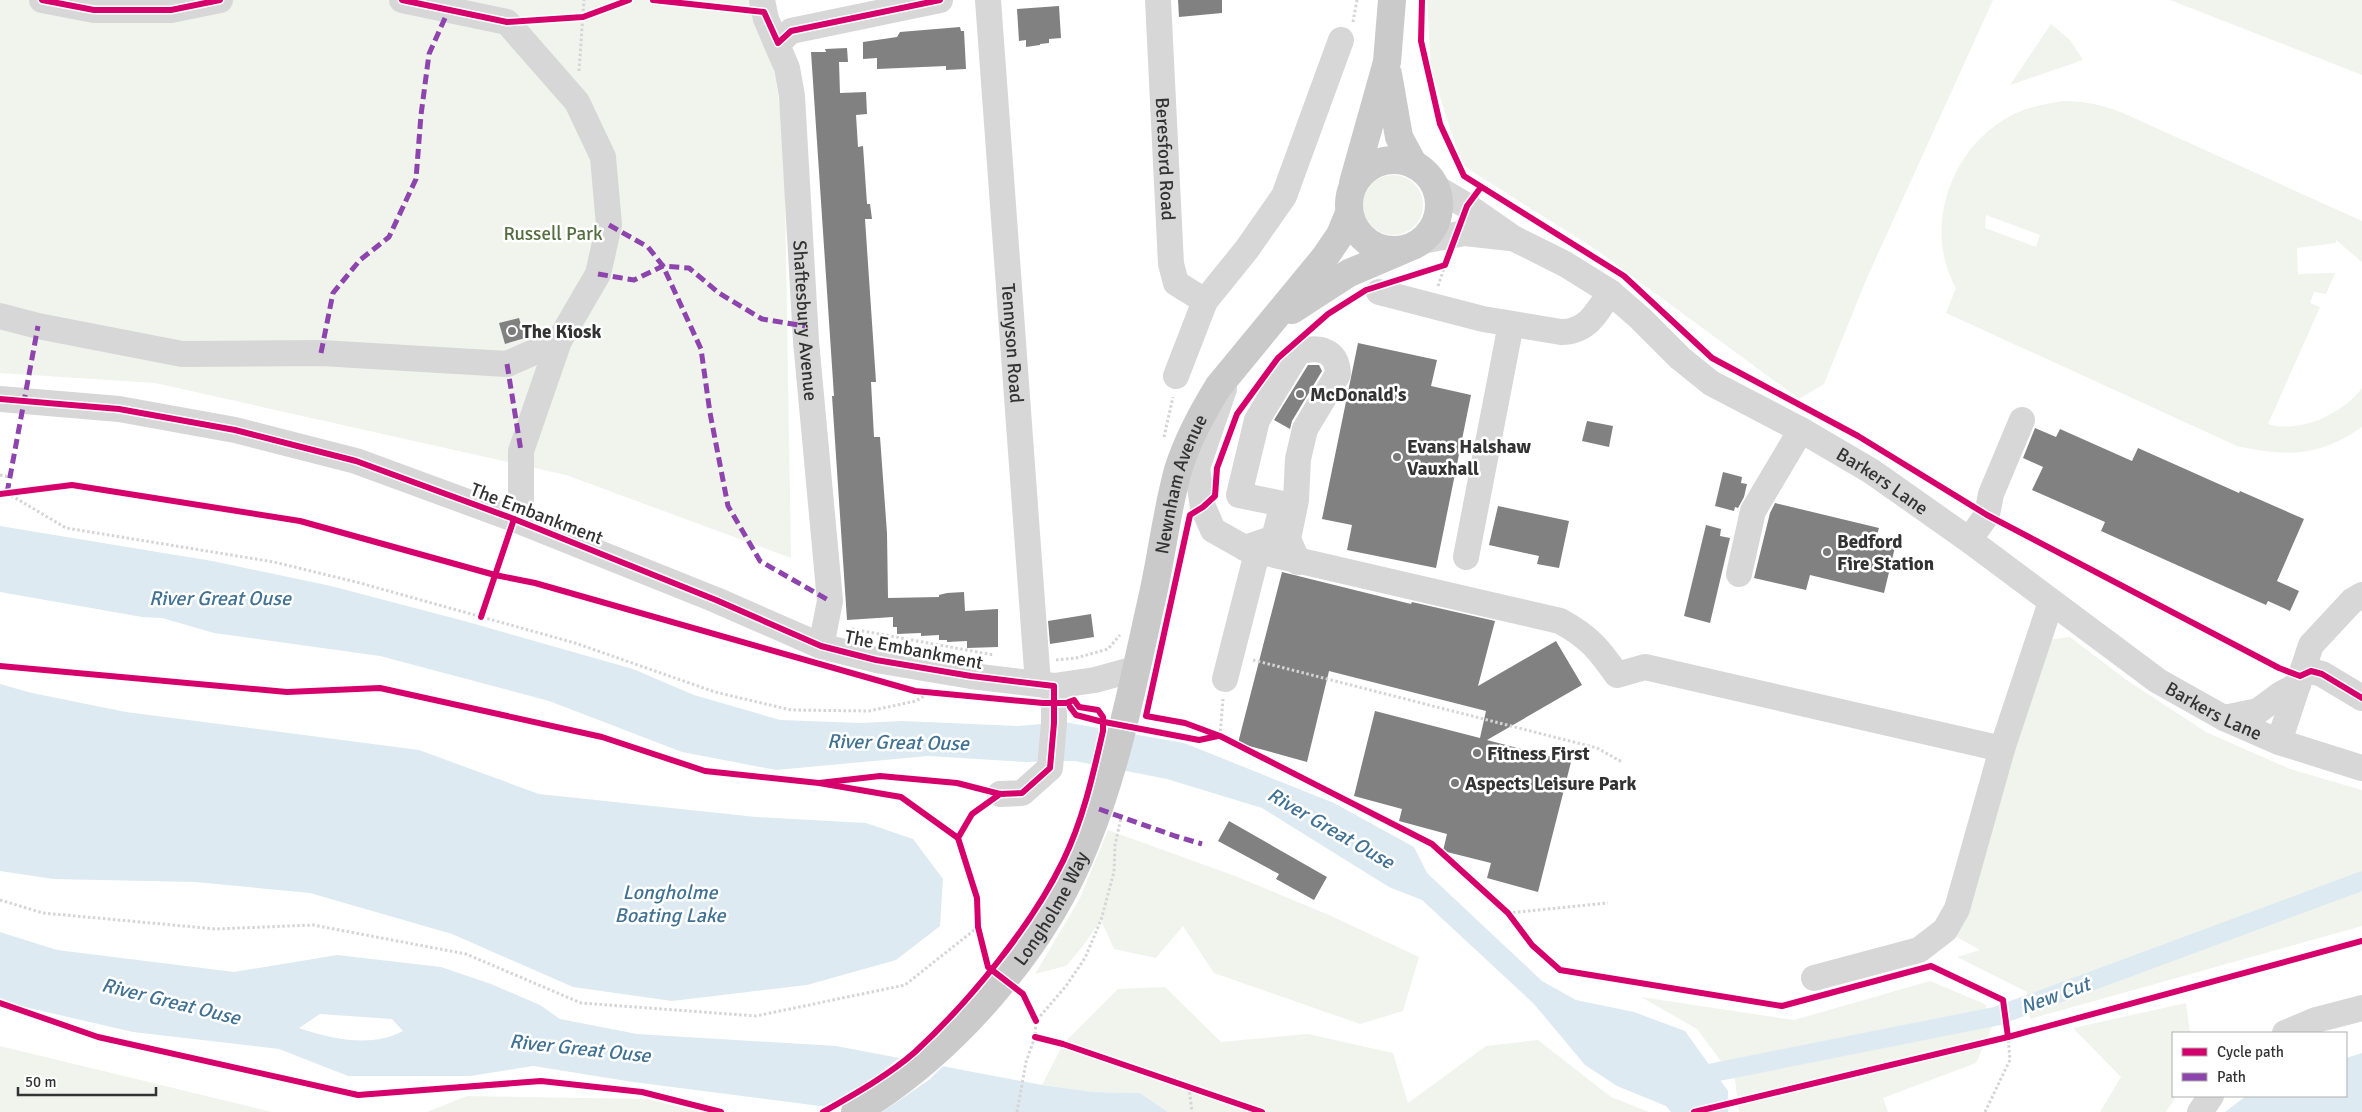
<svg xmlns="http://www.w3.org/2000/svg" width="2362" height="1112" font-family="Signika,sans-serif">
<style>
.green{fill:#f1f4ed;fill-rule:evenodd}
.water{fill:#deeaf2;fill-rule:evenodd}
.pier{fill:#fff}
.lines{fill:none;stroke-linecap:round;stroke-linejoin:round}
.canal{stroke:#deeaf2;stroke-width:19}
.building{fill:#818181}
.path{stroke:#d5d5d5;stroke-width:3;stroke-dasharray:2.5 2.5;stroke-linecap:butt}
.minor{stroke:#d7d7d7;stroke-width:26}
.major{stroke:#cacaca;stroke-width:28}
.quiet{stroke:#8e44ad;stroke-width:5;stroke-dasharray:10 5;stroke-linecap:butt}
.cycleway-casing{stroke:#fff;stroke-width:9}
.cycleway{stroke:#d6006c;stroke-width:6}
.poi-dot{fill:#7a7a7a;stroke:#fff;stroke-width:2}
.labels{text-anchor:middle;stroke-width:5;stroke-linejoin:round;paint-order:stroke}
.street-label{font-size:19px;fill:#333;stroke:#fff}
.park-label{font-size:19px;fill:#556e41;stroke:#fff}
.poi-label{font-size:19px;font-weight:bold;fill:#333;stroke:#fff;text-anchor:start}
.water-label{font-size:20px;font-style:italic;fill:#427293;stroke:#fff}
</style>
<rect width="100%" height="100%" fill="#fff"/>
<g class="green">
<path d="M0,0H753L775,76L784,132L791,558L566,475L155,383L0,373Z"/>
<path d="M1427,0H1993L1866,280L1824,384L1799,399L1595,249L1462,165L1431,70Z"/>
<path d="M2170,0H2362V75Z"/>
<path d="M2051,24L2070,40L2083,60L2010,85Z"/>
<path d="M2063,101C2085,101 2103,105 2123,113L2362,221V262L2336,240V243L2297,248L2298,274L2335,273L2326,294L2314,292L2310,303L2320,307L2268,424C2299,434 2343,414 2362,388V427C2319,457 2287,457 2237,446L1946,313L1956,288C1922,228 1951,146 2012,115C2028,107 2045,104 2063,101ZM1986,215L2040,235L2036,247L1985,228Z"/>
<circle cx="1393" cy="205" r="30"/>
<path d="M2070,637L2128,681L2206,732L2290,769L2362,790V926L2030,1019L2027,992L1957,957L1980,950L1955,936L2048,640Z"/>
<path d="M1108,830L1235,876L1329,915L1419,957L1403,1011L1360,1024L1214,973L1183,926L1156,958L1114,949L1101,920L1083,946L1066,966L1035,974L1080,898Z"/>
<path d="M1930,981L1985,1004L1992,1027L1976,1063L1883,1098L1888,1112H1739L1735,1080L1697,1029L1641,997L1794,1020Z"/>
<path d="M1165,987L1221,1042L1308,1034L1393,1053L1408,1103L1486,1046L1538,1040L1611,1097L1649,1112H1168L1140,1093L1094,1092L1042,1085L1063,1044L1118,989Z"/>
<path d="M2186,1003L2190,1033H2173V1096H2176L2166,1112H2100L2121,1077L2073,1028Z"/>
<path d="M0,1046L272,1112H0Z"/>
<path d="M467,1096L647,1099L701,1112H427Z"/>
</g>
<g class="water">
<path d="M0,526L212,561L331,586L468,622L633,669L694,695L780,720L861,723L902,721L1018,726L1064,722L1184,743L1334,803L1414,847L1427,873L1542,981L1576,1000L1634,1012L1685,1031L1728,1091V1112H1671L1666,1106L1617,1086L1585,1065L1534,1004L1422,900L1389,887L1262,808L1167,779L1075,761L1026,762L928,756L776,770L682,752L549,701L380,656L214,633L162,618L142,617L0,592Z"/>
<path d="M0,684L32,693L126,712L419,750L539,794L756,817L866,823L913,839L943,879L940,926L896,960L807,985L672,1001L573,987L452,934L310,893L195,882L53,879L0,871Z"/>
<path d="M0,932L57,950L234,972L337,955L441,967L491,984L540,1005L560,1019L637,1034L836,1046L1042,1085L1094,1092L1140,1093L1168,1112H866L633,1082L533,1066L470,1076H348L279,1049L133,1032L16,1005L0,998ZM320,1014L392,1019L403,1031C372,1048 331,1039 299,1028Z"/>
<path d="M2362,1053V1112H2225L2246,1096H2346V1058Z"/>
</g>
<path class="pier" d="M902,1056L945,1064L929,1080L882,1112H845L822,1109L868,1082Z"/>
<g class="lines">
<path class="canal" d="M1691,1077L1997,1016L2362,881"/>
</g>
<g class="building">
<path d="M1178,0H1222V13L1179,17Z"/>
<path d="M1059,6L1061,38L1049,39V43L1040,44V45L1026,47V40L1019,41L1017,9Z"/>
<path d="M960,27L961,31H964L966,69L946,70V66L877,69V58L863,59V42L897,37L900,32Z"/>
<path d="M847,48L848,62H839L840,93L866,92L867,114L856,115L858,147L863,146L867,204H870L872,219H865L876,382H871L874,437H880L887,533L888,598L939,597V595L947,593L964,592L965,611L998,609V647L967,648V641L947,642V640H939V635L921,636V633L897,634V627H893V617L847,620L832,396H834L811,52H826L825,49Z"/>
<path d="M519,318L525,338L505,344L499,323Z"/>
<path d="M1358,343L1437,360L1431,386L1471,395L1436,568L1347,550L1352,525L1322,519Z"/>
<path d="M1308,365H1319L1322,371L1292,421L1290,429L1274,420Z"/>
<path d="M1587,421L1613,426L1609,447L1582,441Z"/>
<path d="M2035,428L2056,437L2060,429L2132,461L2138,448L2239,493L2240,491L2304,519L2277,581L2299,591L2290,611L2268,601L2266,605L2101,531L2105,522L2032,490L2043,467L2023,458Z"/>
<path d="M1723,472L1742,477L1741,483L1747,484L1744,497L1738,508L1735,507L1734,511L1715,506Z"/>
<path d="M1775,503L1879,528L1876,538L1896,543L1884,593L1810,575L1806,590L1754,578L1770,513Z"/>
<path d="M1498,506L1569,521L1559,568L1537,564L1539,556L1489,545Z"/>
<path d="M1706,525L1721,529L1720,536L1730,538L1710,623L1684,616Z"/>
<path d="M1282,572L1411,604L1412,602L1495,621L1478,686L1556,641L1582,685L1487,740L1571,762L1538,892L1487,878L1491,863L1443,851L1447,834L1399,821L1402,809L1354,796L1375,711L1480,738L1486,711L1329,671L1307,762L1238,743Z"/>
<path d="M1091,614L1094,637L1050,644L1048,621Z"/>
<path d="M1229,821L1327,877L1314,900L1276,879L1279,874L1218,841Z"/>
</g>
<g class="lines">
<g class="path">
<path d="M1353,22L1357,0"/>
<path d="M579,71L584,0"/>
<path d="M1438,286L1445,265"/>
<path d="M1164,437L1173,397"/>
<path d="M0,475L10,477"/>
<path d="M7,493L66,528L274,562L360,583L575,643L715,692L791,710L869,711L916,701L930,692"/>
<path d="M852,629L994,655"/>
<path d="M1056,660L1076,658L1108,649L1120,635"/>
<path d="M1253,660L1597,748L1622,762"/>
<path d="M1220,736L1223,699"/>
<path d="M0,900L43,913L216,929L313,925L466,954L581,1003L756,1016L905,985L978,927"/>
<path d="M1508,913L1608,903"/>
<path d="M1189,1087L1192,1112"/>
<path d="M1017,1112L1026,1062L1035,1037L1036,1021L1066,986L1085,958L1101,920L1114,872L1115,845L1122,813"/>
<path d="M1985,1112L2010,1060L2008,1037"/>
</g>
<g class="minor">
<path d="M42,0L94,10H171L220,0"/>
<path id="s1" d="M762,0L766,19L787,68L792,96L806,341L830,601L821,646"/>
<path id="s2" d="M988,0L1038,684"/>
<path id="s3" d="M1158,0L1171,264L1176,283L1205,301L1247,249L1284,196L1341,40"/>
<path d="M778,43L791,31L940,0"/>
<path id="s4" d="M1435,187L1467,206L1513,238L1565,264L1610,292L1640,318L1680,358L1711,383L1801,430L1871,471L1969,540L2158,681L2224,718L2279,742L2362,768"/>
<path d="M1422,241L1465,233L1510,238"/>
<path d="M1379,292L1483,319L1561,332C1587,332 1597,313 1610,292"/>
<path d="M0,316L38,326L182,354L321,353L507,364L559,341L598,274L609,225L603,157L577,102L507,22L402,0"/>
<path d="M1176,376L1205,301"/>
<path d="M1224,389L1197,468L1203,507L1213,530L1245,548L1560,621C1589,637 1598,648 1617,675L1645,667L2002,749"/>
<path d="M0,399L119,409L235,430L356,461L514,519L716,600L821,646L876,660L971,676L1054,686L1095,680L1135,669"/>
<path d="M514,519L521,501V451L559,341"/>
<path d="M1969,540L1987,515L1991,494L2022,420"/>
<path d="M1245,548L1274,538L1283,504L1239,495L1257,420L1298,352C1318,346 1337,349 1338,374L1305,429L1298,459L1296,500L1288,539L1298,562"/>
<path d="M1466,557L1511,324"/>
<path d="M1739,574L1753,511L1801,430"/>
<path d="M2300,676L2311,671L2322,674L2362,698"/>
<path d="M1225,679L1257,553"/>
<path d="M2224,718L2258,711L2281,694L2298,685"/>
<path d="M2279,742L2311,645L2352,601L2362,595"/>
<path d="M1000,794L1022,793L1050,768L1054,723V686"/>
<path d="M1814,978L1919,950L1945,930L1957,909L2002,749L2051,602"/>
<path d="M2285,1033L2316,1020L2362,1008"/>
<path d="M2200,1112L2211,1096"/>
</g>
<g class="major">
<path d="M1388,74L1399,137L1414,165"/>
<circle cx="1394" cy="205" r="45"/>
<path d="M1353,183L1387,62L1392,0"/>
<path d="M1292,310L1349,273L1403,250"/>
<path id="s5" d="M855,1112C952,1054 1043,950 1085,845C1118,765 1134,678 1153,594C1162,553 1167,510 1178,470C1187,441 1202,413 1218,387L1325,257L1340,235L1349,213"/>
</g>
<g class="quiet">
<path d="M609,225L648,247L663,266L701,349L710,413L728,506L760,561L830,601"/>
<path d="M598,274L634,280L663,266L689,268L719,293L762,319L805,326"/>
<path d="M321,353L333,293L360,260L389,237L416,179L421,115L429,54L449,9"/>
<path d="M507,364L521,451"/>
<path d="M7,493L38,326"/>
<path d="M1099,809L1175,836L1202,844"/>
</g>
<g class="cycleway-casing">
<g id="cycleway">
<path d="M42,0L94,10H171L220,0"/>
<path d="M402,0L507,22L583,17L629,0"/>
<path d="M653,0L764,12L778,43L791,31L940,0"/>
<path d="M1422,0L1421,41L1440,124L1464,176L1624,276L1712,358L1858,436L1987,515L2279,668L2300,676L2311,671L2322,674L2362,698"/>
<path d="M1481,187L1467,206L1445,265L1366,290L1328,314L1278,358L1237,414L1217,468L1215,496L1203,507L1190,515L1146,716L1185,723L1220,736L1432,844L1508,913L1532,945L1560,970L1782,1006L1931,966L2003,1000L2008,1037"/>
<path d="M0,399L119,409L235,430L356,461L514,519L716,600L821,646L876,660L971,676L1054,686V723L1050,768L1022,793L1000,794L957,783L880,776L819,783"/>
<path d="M0,494L72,485L300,521L495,575L535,583L915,691L1043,703H1066L1074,700L1079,707L1098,710L1103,717V731C1093,775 1083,820 1063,861C1031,927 969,1002 915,1052C889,1075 853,1095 823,1112"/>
<path d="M481,617L514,519"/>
<path d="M0,666L287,692L380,688L602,737L705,771L819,783L901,797L958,838"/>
<path d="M1070,707L1076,715L1099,721L1199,740L1218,736"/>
<path d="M1000,794L972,814L958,838L977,898L978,927L988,967L1023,994L1036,1021"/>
<path d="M0,1003L98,1037L358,1095L541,1081L642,1092L721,1112"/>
<path d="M1035,1037L1063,1044L1262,1112"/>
<path d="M1694,1112L2008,1037L2362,941"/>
</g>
</g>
<use href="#cycleway" class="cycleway"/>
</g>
<g class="poi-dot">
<circle cx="512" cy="331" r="5"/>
<circle cx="1300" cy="394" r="5"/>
<circle cx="1397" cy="457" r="5"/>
<circle cx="1827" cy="552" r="5"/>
<circle cx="1477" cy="753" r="5"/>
<circle cx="1455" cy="783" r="5"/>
</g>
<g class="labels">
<g class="street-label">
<text dy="7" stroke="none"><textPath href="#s3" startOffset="159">Beresford Road</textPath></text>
<text dy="7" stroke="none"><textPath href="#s1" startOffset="326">Shaftesbury Avenue</textPath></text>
<text dy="7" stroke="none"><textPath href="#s2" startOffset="344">Tennyson Road</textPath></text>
<text dy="7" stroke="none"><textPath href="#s4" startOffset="538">Barkers Lane</textPath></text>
<text dy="7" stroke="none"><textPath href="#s5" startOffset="732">Newnham Avenue</textPath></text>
<text transform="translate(537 513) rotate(21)" y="7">The Embankment</text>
<text transform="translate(914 649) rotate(11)" y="7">The Embankment</text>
<text dy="7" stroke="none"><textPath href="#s4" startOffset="942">Barkers Lane</textPath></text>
<text dy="7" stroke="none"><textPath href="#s5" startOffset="286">Longholme Way</textPath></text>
</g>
<g class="park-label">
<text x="553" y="240">Russell Park</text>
</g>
<g class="poi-label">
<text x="522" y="338">The Kiosk</text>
<text x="1310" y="401">McDonald's</text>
<text x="1407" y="453">Evans Halshaw<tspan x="1407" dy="22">Vauxhall</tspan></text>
<text x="1837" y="548">Bedford<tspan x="1837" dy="22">Fire Station</tspan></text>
<text x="1487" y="760">Fitness First</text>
<text x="1465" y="790">Aspects Leisure Park</text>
</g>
<g class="water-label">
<text x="220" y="605">River Great Ouse</text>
<text transform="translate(898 742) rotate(1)" y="7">River Great Ouse</text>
<text transform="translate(1331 828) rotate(30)" y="7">River Great Ouse</text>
<text x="670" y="899">Longholme<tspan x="670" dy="23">Boating Lake</tspan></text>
<text transform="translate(2055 995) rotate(-20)" y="7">New Cut</text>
<text transform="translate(171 1001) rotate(14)" y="7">River Great Ouse</text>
<text transform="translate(580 1048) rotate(6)" y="7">River Great Ouse</text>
</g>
</g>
<rect x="2172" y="1032" width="175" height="65" fill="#ffffff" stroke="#adadad"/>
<rect x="2182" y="1048" width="25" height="8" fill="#d6006c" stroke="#adadad"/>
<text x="2217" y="1057" font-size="15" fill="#333333">Cycle path</text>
<rect x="2182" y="1073" width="25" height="8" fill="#8e44ad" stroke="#adadad"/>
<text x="2217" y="1082" font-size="15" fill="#333333">Path</text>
<path d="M18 1087v8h138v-8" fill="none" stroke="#333333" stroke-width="2.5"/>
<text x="25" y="1087" font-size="15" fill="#333333" stroke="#ffffff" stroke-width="4" paint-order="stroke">50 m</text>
</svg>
